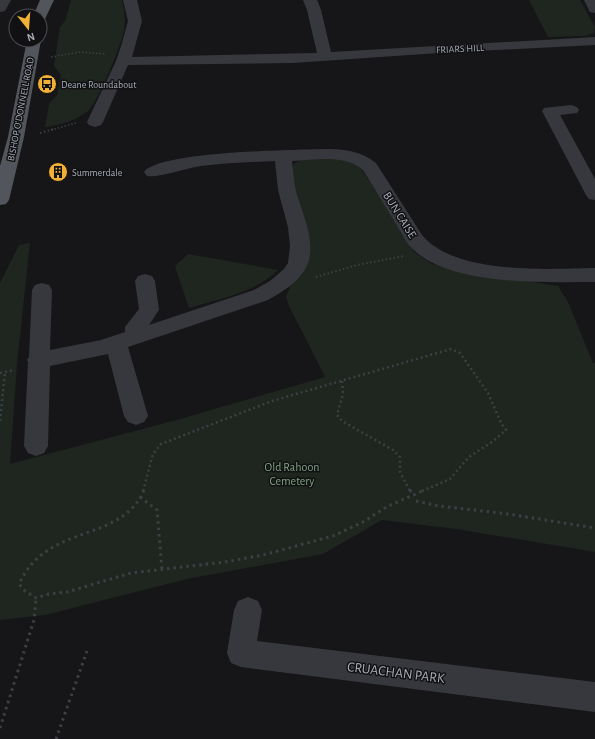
<svg xmlns="http://www.w3.org/2000/svg" width="595" height="739" font-family="'Alegreya Sans',sans-serif">
<style>
.green{fill:#1e261f}
.lines{fill:none;stroke-linecap:round;stroke-linejoin:round}
.path-far3{stroke:#3d3f44;stroke-width:1.5;stroke-dasharray:1.5 2;stroke-linecap:butt}
.path-far2{stroke:#3d3f44;stroke-width:2;stroke-dasharray:1.5 2.5;stroke-linecap:butt}
.path-far1{stroke:#3d3f44;stroke-width:2.5;stroke-dasharray:2 3;stroke-linecap:butt}
.path{stroke:#3d3f44;stroke-width:3;stroke-dasharray:2.5 4;stroke-linecap:butt}
.minor{fill:#37383d;fill-rule:evenodd}
.major{fill:#53555c;fill-rule:evenodd}
.labels{text-anchor:middle;stroke-width:3;stroke-linejoin:round;paint-order:stroke}
.far-street-label{font-size:10px;fill:#a8adb8;stroke:#111113}
.far-poi-label{font-size:10px;fill:#a8adb8;stroke:#111113;text-anchor:start}
.street-label{font-size:12px;fill:#a8adb8;stroke:#111113}
.park-label{font-size:12px;fill:#7fa381;stroke:#111113}
.near-street-label{font-size:14px;fill:#a8adb8;stroke:#111113}
</style>
<rect width="100%" height="100%" fill="#161618"/>
<g class="green">
<path d="M71,0H122C124,9 126,21 124,30C122,44 97,104 88,111C75,121 60,125 45,127L49,104L57,95L61,75L54,66L60,27L65,21Z"/>
<path d="M529,0H580L595,27L594,33L585,36L548,37Z"/>
<path d="M332,158L352,162L361,168L414,252L432,264L446,268L558,286L568,302L593,363H595V552L456,529L382,520L323,554L187,579L45,615L0,620V283L19,245L30,243L17,364L10,464L173,421L325,377L289,306L286,297L291,284L301,213L291,168C297,156 320,159 332,158Z"/>
<path d="M188,254L278,270C255,293 219,299 189,308L175,266Z"/>
</g>
<g class="lines">
<g class="path-far3">
<path d="M51,57L80,52L106,54"/>
<path d="M51,130L76,123"/>
</g>
<g class="path-far2">
<path d="M40,133L54,129"/>
<path d="M316,277L357,265L404,256"/>
</g>
<g class="path-far1">
<path d="M0,373L15,370"/>
<path d="M342,381L343,394L337,415L342,421L393,450L400,457V472L410,491"/>
<path d="M0,421L5,372"/>
<path d="M143,491L153,454L161,444L272,401L451,349L460,353L488,393L501,423L506,430L492,442L469,457L450,479L422,491"/>
</g>
<g class="path">
<path d="M144,490C121,544 47,522 19,584L25,591L36,598L49,594L67,592L131,573L225,562L263,555L333,536L363,522L388,506L425,490"/>
<path d="M410,490L413,495"/>
<path d="M140,497L157,510L162,570"/>
<path d="M416,501L439,506L508,514L595,528"/>
<path d="M0,728L34,620L36,598"/>
<path d="M56,739L87,651"/>
</g>
<g class="minor">
<path d="M0,0H11L5,11L0,12Z"/>
<path d="M123,0H137L142,21L132,57L317,53L307,10L303,0H317L321,10L331,52L595,37V45L439,53L293,63L128,65L103,122L101,125L95,127L89,125L87,122L116,61L122,43L128,21Z"/>
<path d="M584,0H595V13L590,12Z"/>
<path d="M571,105L577,107L579,110L577,113L560,115L595,179V200L589,199L586,195L542,111L544,108Z"/>
<path d="M325,149C344,149 361,151 376,163L422,235C455,275 547,269 595,268V282C544,282 443,287 408,244L363,170C344,154 316,160 292,161C293,171 294,181 296,191C302,213 316,241 308,263C301,281 284,291 268,300L128,347L148,416L144,422L136,425L128,422L124,416L108,354L50,366L48,446L44,453L36,456L28,453L24,446L28,362L27,360L29,357L32,290L35,285L42,283L49,285L52,290L50,350L101,340L125,332V327L139,309L135,281L138,276L145,274L152,276L155,281L159,310L149,325L254,290L270,281L284,269L288,263L290,246L288,227L278,190L275,161C250,162 225,163 201,166C187,168 158,178 147,176L144,172C159,151 296,150 325,149Z"/>
<path d="M248,597L258,601L262,610L257,641L595,682V712L241,667L231,663L227,653L234,610L238,601Z"/>
</g>
<g class="major">
<path d="M40,0H54L45,19L40,20V16H33Z"/>
<path d="M40,39L41,40L24,137L9,200L6,204L0,205V166L8,137L27,40H40Z"/>
</g>
</g>
<defs>
<g id="bus-disc" transform="scale(1)"><circle r="9.5" fill="#f2b134" stroke="#111113"/><path d="M-5-6H5V4H4V6H2V4H-2V6H-4V4H-5ZM-3.5-4V0h7V-4ZM-3.5 1.2v1.5H-2V1.2ZM2 1.2v1.5H3.5V1.2Z" fill="#111"/></g>
<g id="building-disc" transform="scale(1)"><circle r="9.5" fill="#f2b134" stroke="#111113"/><path d="M-4-6H4V6H1V3H-1V6H-4ZM-2.5-4.3h1.7v1.8h-1.7ZM.8-4.3h1.7v1.8H.8ZM-2.5-1h1.7V.8h-1.7ZM.8-1h1.7V.8H.8Z" fill="#111"/></g>
</defs>
<g fill-rule="evenodd">
<use href="#bus-disc" x="47" y="84"/>
<use href="#building-disc" x="58" y="172"/>
</g>
<g class="labels">
<g class="far-street-label">
<text transform="translate(460 48) rotate(-3)" y="4">FRIARS HILL</text>
<text transform="translate(20 109) rotate(-79)" y="4">BISHOP O'DONNELL ROAD</text>
</g>
<g class="far-poi-label">
<text x="61" y="88">Deane Roundabout</text>
<text x="72" y="176">Summerdale</text>
</g>
<g class="street-label">
<text transform="translate(400 215) rotate(58)" y="4">BUN CAISE</text>
</g>
<g class="park-label">
<text x="292" y="471">Old Rahoon<tspan x="292" dy="14">Cemetery</tspan></text>
</g>
<g class="near-street-label">
<text transform="translate(396 672) rotate(7)" y="5">CRUACHAN PARK</text>
</g>
</g>
<g transform="translate(28 28) rotate(163)"><circle r="19" fill="#111113" stroke="#4d4f55"/>
<path d="M0-3L7 15L0 10L-7 15Z" fill="#f2b134"/>
<text y="-6" font-size="11" font-weight="bold" text-anchor="middle" fill="#a8adb8">N</text>
</g>
</svg>
